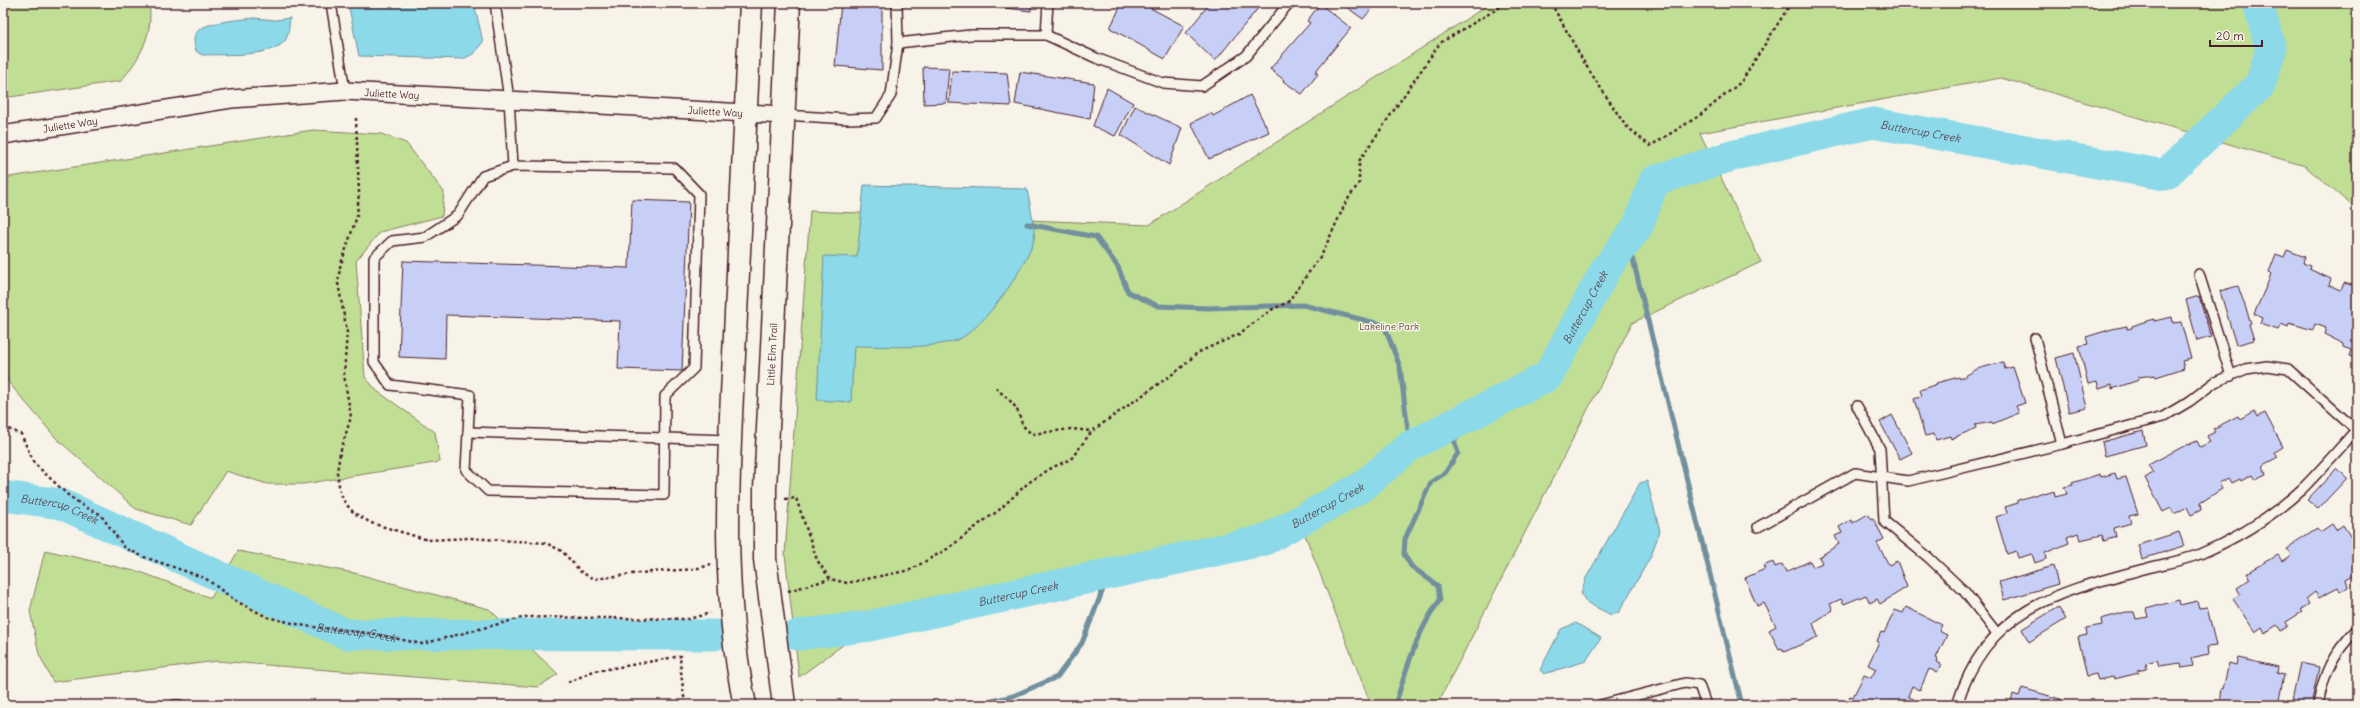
<svg xmlns="http://www.w3.org/2000/svg" width="2360" height="708" font-family="Delius,sans-serif">
<style>
.green{fill:#c1de95;stroke:#867e60}
.water{fill:#8bd9e9;stroke:#718f9d}
.lines{fill:none;stroke-linecap:round;stroke-linejoin:round}
.stream{stroke:#718f9d;stroke-width:5}
.river{stroke:#8bd9e9;stroke-width:31}
.building{fill:#c8cff7;stroke:#4a1f2b}
.lane-casing{stroke:#4a1f2b;stroke-width:12}
.street-casing{stroke:#4a1f2b;stroke-width:20}
.secondary-casing{stroke:#4a1f2b;stroke-width:25}
.path{stroke:#4a1f2b;stroke-width:2.5;stroke-dasharray:3 3;stroke-linecap:butt}
.lane{stroke:#f7f3e8;stroke-width:9}
.street{stroke:#f7f3e8;stroke-width:17}
.secondary{stroke:#f7f3e8;stroke-width:22}
.labels{text-anchor:middle;stroke-width:3;stroke-linejoin:round;paint-order:stroke}
.street-label{font-size:10px;fill:#4a1f2b;stroke:#f7f3e8}
.park-label{font-size:10px;fill:#684f46;stroke:#f7f3e8}
.water-label{font-size:11px;font-style:italic;fill:#5a4e5a;stroke:#f7f3e8}
</style>
<rect width="100%" height="100%" fill="#f7f3e8"/>
<filter id="ink" filterUnits="userSpaceOnUse"><feTurbulence type="fractalNoise" baseFrequency=".025" numOctaves="2"/><feDisplacementMap in="SourceGraphic" scale="8" xChannelSelector="R" yChannelSelector="G"/><feConvolveMatrix kernelMatrix="1 2 1 2 8 2 1 2 1" color-interpolation-filters="sRGB"/></filter>
<g filter="url(#ink)">
<g class="green">
<path d="M3,3H149C154,34 140,58 121,81L3,98Z"/>
<path d="M1491,3H2357V210L2305,166L2001,78L1700,133L1761,262L1632,323L1437,705H1371L1300,522L869,626L799,677L785,554L810,211L1149,225Z"/>
<path d="M313,130L381,134L406,143L444,192L442,216L380,232L356,261L365,377L377,391L435,432L440,462L303,484H267L226,471L191,525L136,509L56,438L9,383L3,368V178Z"/>
<path d="M45,550L143,573L211,598L238,551L354,573L489,609L558,674L538,687L217,661L53,682L39,654L30,611Z"/>
</g>
<g class="water">
<path d="M348,3H474L483,42L473,54L463,59L359,56Z"/>
<path d="M254,18L275,20L290,18C289,24 289,34 286,39C276,58 222,54 202,55L196,51C195,46 192,38 196,33C204,21 241,20 254,18Z"/>
<path d="M864,185L1027,189C1029,199 1036,232 1034,240C1027,266 982,331 957,340C924,350 888,346 854,346L851,402L817,400L824,256L857,257Z"/>
<path d="M1647,481L1660,531L1650,558L1619,612L1611,615L1586,602L1581,593L1586,578L1640,483Z"/>
<path d="M1576,623L1601,638L1586,661L1544,674L1540,670L1561,629Z"/>
</g>
<g class="lines">
<g class="stream">
<path d="M1027,224L1096,237L1118,267L1128,292L1158,306L1208,308L1303,305L1384,325L1400,367L1410,446"/>
<path d="M1628,239L1742,705"/>
<path d="M976,705L1013,696L1057,677L1082,643L1109,574"/>
<path d="M1394,705L1396,702C1408,665 1417,631 1440,600L1438,586L1411,566L1404,554L1405,539L1431,482L1445,473L1458,453L1454,441L1472,415"/>
</g>
<g class="river">
<path id="s1" d="M3,496L61,504L346,634L714,635"/>
<path id="s2" d="M798,635L869,626L1265,540L1363,486L1410,446L1548,376L1606,269L1638,226L1654,181L1735,155L1873,123L2165,175L2260,85L2271,50L2258,3"/>
</g>
</g>
<g class="building">
<path d="M841,3H882V70L835,66Z"/>
<path d="M988,3H1031V11L987,6Z"/>
<path d="M1122,3H1141L1184,26L1165,59L1110,28Z"/>
<path d="M1210,3H1252L1259,7L1215,61L1186,33Z"/>
<path d="M1341,3H1377L1363,19Z"/>
<path d="M1320,4L1351,28L1315,72L1318,74L1302,94L1283,81L1284,80L1270,69L1310,23L1307,21Z"/>
<path d="M923,67L949,68L946,103L924,104Z"/>
<path d="M952,71L1007,73L1011,106L949,103Z"/>
<path d="M1020,72L1094,83L1090,119L1015,104Z"/>
<path d="M1107,88L1133,103L1115,136L1093,126Z"/>
<path d="M1250,95L1269,132L1209,159L1191,123L1211,113L1213,116Z"/>
<path d="M1135,106L1182,128L1169,165L1121,135Z"/>
<path d="M632,200L689,202L682,371L618,369L620,321L446,315L445,359L399,357L403,261L629,268Z"/>
<path d="M2287,250L2305,257L2303,263L2310,266L2309,269L2331,279L2329,285L2340,290L2343,283L2357,286V359L2349,356L2351,350L2344,347V344L2324,334L2326,328L2315,324L2313,330L2289,323L2288,327L2281,324L2278,330L2261,324L2263,318L2254,314L2269,280L2271,273L2269,272L2276,254L2284,257Z"/>
<path d="M2238,286L2251,323L2249,324L2254,340L2236,345L2220,291Z"/>
<path d="M2199,296L2211,337L2197,341L2186,300Z"/>
<path d="M2172,317L2173,323L2181,322L2191,359L2182,361L2184,368L2156,377L2155,375L2138,377L2139,380L2112,389V385L2099,389L2097,382L2088,384L2079,346L2088,344L2086,337L2112,329L2127,326V329L2132,328V326L2154,319V321Z"/>
<path d="M2074,353L2087,408L2069,412L2056,358Z"/>
<path d="M2003,362L2005,369L2013,367L2025,403L2016,406L2019,413L1992,424V422L1975,425L1976,428L1951,439L1950,436L1936,440L1934,434L1925,436L1914,399L1922,396L1920,390L1937,384L1936,383L1959,377L1960,379L1977,369Z"/>
<path d="M2254,411L2257,417L2265,413L2283,447L2275,452L2278,457L2263,465L2266,475L2255,480L2252,475L2241,481L2240,479L2232,483L2229,478L2219,483L2222,489L2200,503L2201,510L2191,515L2187,507L2174,514L2171,508L2163,512L2145,478L2153,473L2148,465L2188,444V445L2197,441L2200,447L2210,442L2207,436L2215,432L2213,429L2238,416L2240,419Z"/>
<path d="M1892,415L1912,453L1900,459L1880,422Z"/>
<path d="M2143,431L2146,445L2105,456L2102,442Z"/>
<path d="M2337,468L2347,478L2318,509L2307,500Z"/>
<path d="M2115,473L2117,479L2126,477L2138,514L2129,516L2131,523L2114,528L2116,537L2104,541L2102,535L2080,540L2078,533L2067,537L2069,543L2045,553L2046,559L2035,563L2032,554L2018,558L2016,551L2007,554L1996,517L2007,513L2005,507L2018,503V500L2044,492L2045,494L2054,491L2055,497L2067,494L2064,487L2073,485L2072,483L2100,474L2101,477Z"/>
<path d="M1868,514L1871,519L1873,518L1884,539L1877,543L1889,565L1897,561L1907,587L1880,604L1877,599L1870,603L1866,595L1844,604L1841,599L1830,604L1833,610L1813,623L1818,637L1784,652L1782,648L1779,649L1769,630L1776,626L1764,603L1757,606L1745,578L1765,569L1763,566L1773,562L1775,567L1782,564L1786,572L1810,561L1813,567L1822,563L1819,557L1839,544L1835,536L1842,533L1839,527L1851,520L1853,523Z"/>
<path d="M2332,524L2336,530L2343,525L2357,547V573L2346,579L2348,587L2340,592L2338,588L2319,598L2315,592L2306,599L2309,604L2300,610L2302,612L2286,622L2288,626L2281,631L2277,625L2265,633L2262,627L2255,632L2233,599L2240,594L2237,588L2251,579L2247,573L2278,555L2282,561L2291,555L2287,549L2295,544L2294,543L2317,528L2320,532Z"/>
<path d="M2179,532L2184,546L2142,559L2138,545Z"/>
<path d="M2053,566L2058,584L2004,600L1999,582Z"/>
<path d="M2179,600L2180,605L2197,601L2199,608L2207,607L2216,646L2207,647L2208,654L2191,658L2193,666L2182,668L2181,663L2159,666L2157,660L2146,663L2147,669L2138,671L2139,673L2114,679L2113,677L2098,680L2096,674L2087,676L2078,637L2087,635L2086,628L2102,625L2101,619L2126,612H2134L2136,619L2148,617L2146,609Z"/>
<path d="M1906,607L1942,625L1939,631L1947,635L1936,658L1938,659L1937,662L1941,664L1937,672L1929,669L1920,690L1912,686L1908,696L1915,700L1913,705H1846L1850,696L1853,697L1864,675L1871,678L1876,669L1868,665L1879,642L1877,641L1881,632L1884,633L1895,610L1903,613Z"/>
<path d="M2058,607L2066,619L2029,642L2022,629Z"/>
<path d="M2238,658L2278,667L2277,673L2284,675L2279,700L2283,701L2282,704L2284,705H2219L2221,688L2223,689L2229,663L2236,665Z"/>
<path d="M2300,663L2319,667L2311,705H2291Z"/>
<path d="M2022,688L2060,699L2058,705H2010L2013,694L2019,696Z"/>
</g>
<g class="lines">
<g class="lane-casing">
<g id="lane">
<path d="M331,3L345,91"/>
<path d="M495,3L509,99L513,166L674,168L699,194L694,368L665,396L664,495L488,491L466,470L470,395L390,385L374,362V258L392,241L425,237L458,215L483,176L513,166"/>
<path d="M1046,35L1048,3"/>
<path d="M898,43L970,35H1046L1096,58L1163,83L1202,86L1246,56L1289,3"/>
<path d="M784,115L848,119L876,118L891,95L898,43L897,3"/>
<path d="M2199,274L2231,376"/>
<path d="M2035,338L2062,444"/>
<path d="M1857,406L1880,449L1884,521L1928,557L1964,591L1996,632"/>
<path d="M468,432L730,440"/>
<path d="M1758,527L1855,473L1908,481L2062,444L2163,417L2190,401L2215,382L2246,369L2267,366L2288,369L2356,430"/>
<path d="M174,705H180"/>
<path d="M1600,705L1685,683L1699,685L1706,705"/>
<path d="M1957,705C1986,609 2057,592 2144,569C2162,564 2182,561 2200,554C2235,539 2273,516 2302,489C2321,470 2339,449 2357,429"/>
<path d="M2318,705C2324,671 2333,654 2357,629"/>
</g>
</g>
<g class="street-casing">
<g id="street">
<path id="s4" d="M3,135L231,99L345,91L783,115"/>
</g>
</g>
<g class="secondary-casing">
<g id="secondary">
<path d="M745,705C719,584 729,458 735,335C741,224 745,114 751,3"/>
<path id="s5" d="M784,705L765,559V489L789,3"/>
</g>
</g>
<g class="path">
<path d="M1551,3L1585,64L1625,125L1650,146L1699,116L1741,82L1791,3"/>
<path d="M356,118L359,192L357,216L340,267L338,283L347,332L344,375L351,417L340,453L337,472L340,492L345,503L354,513L371,523L428,540L469,538L546,543L562,551L582,573L595,579L639,573L694,569L711,565"/>
<path d="M996,388C1003,395 1013,402 1017,410C1023,423 1019,424 1032,434L1071,429L1092,431"/>
<path id="s3" d="M3,427L21,434L34,463L69,496L85,507L100,514L125,548L144,557L205,578L236,601L267,617L305,626L375,634L422,644L525,617L689,619L710,613"/>
<path d="M785,499L796,498L817,560L830,579L847,583L910,570L949,548L982,522L998,511L1028,483L1053,467L1071,459L1092,431L1181,368L1197,353L1239,334L1271,310L1288,302L1322,254L1346,202L1359,183V161L1440,43L1507,3"/>
<path d="M788,591L830,579"/>
<path d="M568,682C576,680 589,672 594,671C623,667 652,661 681,656L680,663L685,705"/>
</g>
<use href="#lane" class="lane"/>
<use href="#street" class="street"/>
<use href="#secondary" class="secondary"/>
</g>
</g>
<g class="labels">
<g class="street-label">
<text dy="4" stroke="none"><textPath href="#s4" startOffset="392">Juliette Way</textPath></text>
<text dy="4" stroke="none"><textPath href="#s4" startOffset="716">Juliette Way</textPath></text>
<text dy="4" stroke="none"><textPath href="#s4" startOffset="68">Juliette Way</textPath></text>
<text dy="4" stroke="none"><textPath href="#s5" startOffset="352">Little Elm Trail</textPath></text>
</g>
<g class="park-label">
<text x="1389" y="330">Lakeline Park</text>
</g>
<g class="water-label">
<text dy="4" stroke="none"><textPath href="#s2" startOffset="1303">Buttercup Creek</textPath></text>
<text dy="4" stroke="none"><textPath href="#s2" startOffset="883">Buttercup Creek</textPath></text>
<text dy="4" stroke="none"><textPath href="#s2" startOffset="548">Buttercup Creek</textPath></text>
<text dy="4" stroke="none"><textPath href="#s1" startOffset="58">Buttercup Creek</textPath></text>
<text dy="4" stroke="none"><textPath href="#s2" startOffset="224">Buttercup Creek</textPath></text>
<text dy="4" stroke="none"><textPath href="#s3" startOffset="427">Buttercup Creek</textPath></text>
</g>
</g>
<rect width="2360" height="708" fill="none" stroke="#f7f3e8" stroke-width="16"/>
<rect x="8" y="8" width="2344" height="692" fill="none" stroke="#4a1f2b" stroke-width="1.5" filter="url(#ink)"/>
<path d="M2210 40v6h52v-6" fill="none" stroke="#4a1f2b" stroke-width="2"/>
<text x="2216" y="40" font-size="12" fill="#4a1f2b" stroke="#f7f3e8" stroke-width="3" paint-order="stroke">20 m</text>
</svg>
